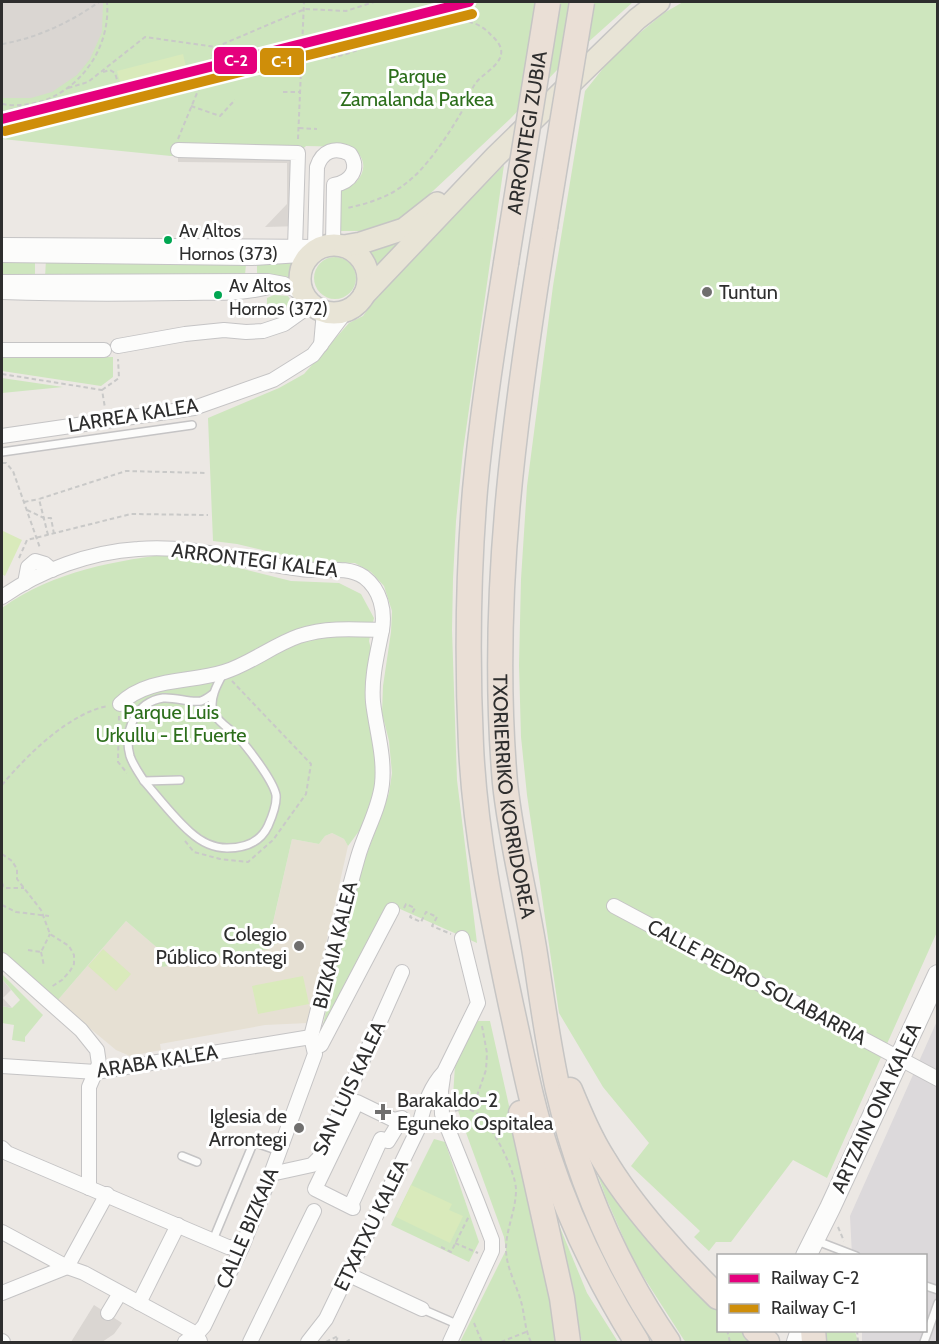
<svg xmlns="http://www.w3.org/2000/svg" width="939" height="1344" font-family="Cabin,sans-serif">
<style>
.industrial{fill:#dcd9db}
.education{fill:#e6e0d3}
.green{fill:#cee6be}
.pitch{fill:#d9eabb}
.plaza{fill:#dad6d2}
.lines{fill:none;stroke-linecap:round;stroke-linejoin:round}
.lane-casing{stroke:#c5c4c5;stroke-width:10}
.street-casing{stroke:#c5c4c5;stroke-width:16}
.secondary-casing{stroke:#c5c4c5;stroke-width:22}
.primary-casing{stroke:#c6c5c4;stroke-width:24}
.highway-casing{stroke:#c6c5c4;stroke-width:27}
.path{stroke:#c9c9c8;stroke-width:2;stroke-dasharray:4.5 3;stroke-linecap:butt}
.lane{stroke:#fcfcfb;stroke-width:7}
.street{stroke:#fcfcfb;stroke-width:14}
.secondary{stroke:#fcfcfb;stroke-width:20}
.primary{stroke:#e8e4d6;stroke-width:21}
.highway{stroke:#eadfd6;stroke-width:24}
.highway-bridge-casing{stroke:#c6c5c4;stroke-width:27;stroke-linecap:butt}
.path-bridge{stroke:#c9c9c8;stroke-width:2;stroke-dasharray:4.5 3;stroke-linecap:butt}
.highway-bridge{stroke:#eadfd6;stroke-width:24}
.rail-1-casing{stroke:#fff;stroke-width:15}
.rail-2-casing{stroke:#fff;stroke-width:15}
.rail-1{stroke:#e5007d;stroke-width:10}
.rail-2{stroke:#cf8e09;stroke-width:10}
.bus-dot{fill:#00a651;stroke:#fff;stroke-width:2}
.poi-dot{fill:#706f6e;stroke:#fff;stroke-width:2}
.labels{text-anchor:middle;stroke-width:6;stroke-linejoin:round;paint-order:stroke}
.bus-label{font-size:18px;fill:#2e2e2e;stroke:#fff;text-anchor:start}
.park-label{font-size:20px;fill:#2c6e1b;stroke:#fff}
.street-label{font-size:20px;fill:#2e2e2e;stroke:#fff}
.poi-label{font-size:20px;fill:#2e2e2e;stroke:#fff;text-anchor:start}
.line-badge{stroke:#fff;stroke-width:2}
.badge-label{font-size:16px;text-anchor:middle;font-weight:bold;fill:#fff}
</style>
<rect width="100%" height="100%" fill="#ece8e4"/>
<path class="industrial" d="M937,1021V1342H862V1331L926,1330V1256L852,1255L850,1216Z"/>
<path class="education" d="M332,833L344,839L348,846L308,1023L265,1025L160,1044L161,1050L130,1056L116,1050L57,1001L126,921L161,951L162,967L276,943L269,941L292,839L319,844L325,836Z"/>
<g class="green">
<path d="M2,2H633L557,70L510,119L403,219L371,231H341V191C363,183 373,162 351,147L306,146L295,156H171L2,139Z"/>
<path d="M683,2H937V932L827,1178L793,1160L731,1242H716L709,1251L694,1237L700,1231L631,1166L649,1143L603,1087L559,1013L527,795L521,737L519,665L521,579L527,486L553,286L585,91L609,61L636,36L664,13Z"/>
<path d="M504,165L463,451L456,521L453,579L452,630L457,780L477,943L391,905L322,1029L351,898L389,793L392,773L389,741L382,713L383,686L391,632L392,611L384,586L371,572L355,563L312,562L237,544L213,541L208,418L279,388L304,374L349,323L363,316L379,293Z"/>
<path d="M459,191L375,267L369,250Z"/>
<circle cx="335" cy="278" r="21"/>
<rect x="2" y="259" width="33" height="17"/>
<path d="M46,260L246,264L245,275L45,277Z"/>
<path d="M293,263L290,277L257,275V264Z"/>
<path d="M274,295L288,296L293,304L267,318V298Z"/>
<path d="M113,357V377L101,386L2,371V358Z"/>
<path d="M2,378L63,387L2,393Z"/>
<path d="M179,553L291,581L339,583L361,594L374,618L369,641L377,673L375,787L362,827L348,846L344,839L332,833L325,836L319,844L292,839L269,940L277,943L269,949L162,967L161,951L126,921L57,1001L2,951V608C53,571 117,560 179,553Z"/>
<path d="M2,974L43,1015L25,1037V1042L12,1040L14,1025L2,1023V1006L12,1008L20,1000L2,979Z"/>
<path d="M478,1021H490L562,1342H460L506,1250L504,1237L453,1097L455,1065Z"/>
<path d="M580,1125L689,1282L718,1309V1330L742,1331L754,1342H686L684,1340L634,1262L606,1198Z"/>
<path d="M434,1139L445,1142L479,1242L469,1262L391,1225Z"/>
<path d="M543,1186L587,1293L618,1342H582Z"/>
<path d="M820,1331H855L858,1342H820Z"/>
</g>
<g class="pitch">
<path d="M183,54L189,80L124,96L117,71Z"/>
<path d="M3,531L22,540L5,576L2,574Z"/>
<path d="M103,949L131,974L116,991L88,966Z"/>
<path d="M303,976L309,1004L258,1014L252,986Z"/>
<path d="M411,1185L452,1204L449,1210L463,1216L450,1243L396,1217Z"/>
</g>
<g class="plaza">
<path d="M2,2H103L102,32L90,59L77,75L52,92L31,98H2Z"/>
<path d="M178,146L304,147L301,226L265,227L287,204V163L178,162Z"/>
<path d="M2,979L11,990L3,998L12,1008L2,1006Z"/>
<path d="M94,1305L122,1323L114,1334L102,1342H71Z"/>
</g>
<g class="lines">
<g class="lane-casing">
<g id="lane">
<path d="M2,452L192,425"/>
<path d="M180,780L144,781C139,773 133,765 130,756C123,731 136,702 163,698C176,697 190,703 201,701C205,700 210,696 213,694"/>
<path d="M144,781C159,798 173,817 190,832C201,842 212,848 227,848C244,848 260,843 268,826C272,817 277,805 276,795C273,780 246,745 235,734C228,728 216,720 213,711C209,698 218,683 224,672"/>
<path d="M182,1156L197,1162"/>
<path d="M213,1240L252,1146L256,1143L279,1151"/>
<path d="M817,1241L856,1256"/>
<path d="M926,1286L938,1290"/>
<path d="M422,1309L459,1325"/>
<path d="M924,1342L938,1303"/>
</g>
</g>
<g class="street-casing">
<g id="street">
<path d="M178,150L298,153L295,248"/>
<path d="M2,245L322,247"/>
<path d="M315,247L317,167C322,151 335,146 350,154C360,169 351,182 334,185L333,244"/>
<path d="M2,255L252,258L301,255"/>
<path d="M2,282L268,281L284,284L305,295"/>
<path d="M2,292C61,294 121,294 181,293C211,292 242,295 272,286"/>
<path d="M321,345L324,311"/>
<path d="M118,346L185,334L224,330L246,332L263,331L284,324L312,304"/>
<path d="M2,350H104"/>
<path d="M2,436L194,408L273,380L313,355L347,310"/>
<path d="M25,583L28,567L35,561L45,564L52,570"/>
<path d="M2,597C41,570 90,552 138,549C194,544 246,563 301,569C322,572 346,565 364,577C381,590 385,611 382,630"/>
<path d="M120,704C148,677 189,683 224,672C250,664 273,645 299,636C326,627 354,629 382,630C377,655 371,678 373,702C376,729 385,756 382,784C379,810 365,832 358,857C341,917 326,977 311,1037"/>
<path d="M614,906L938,1079"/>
<path d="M2,960L81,1030L97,1050L99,1064L89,1087V1188"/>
<path d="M321,1045L392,910"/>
<path d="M2,1066L96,1072L311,1037"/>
<path d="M443,1077L441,1091L442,1114L477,1201L492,1240V1251L450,1342"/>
<path d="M357,1102L394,1120L402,1118L388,1141L381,1139L352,1203L353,1208L315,1189Z"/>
<path d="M2,1148L7,1153L228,1247H242"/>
<path d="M271,1174L312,1165L319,1158L402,972"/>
<path d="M2,1232L67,1267L84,1273L191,1331L200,1341"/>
<path d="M347,1274L422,1309"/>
<path d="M2,1293L67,1267L107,1194"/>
<path d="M139,1303L178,1225"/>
<path d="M108,1313L120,1293"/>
<path d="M2,1341L3,1342"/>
<path d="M185,1342L196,1335L204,1326L242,1247L271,1174L315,1054L311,1037"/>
<path d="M250,1342L314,1211"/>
<path d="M308,1342L326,1319L419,1127C423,1107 430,1087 444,1072L478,1003L462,938"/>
</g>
</g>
<g class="secondary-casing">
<g id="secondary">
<path d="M806,1256L830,1208L938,975"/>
<path d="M797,1342L801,1330"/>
</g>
</g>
<g class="primary-casing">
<g id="primary">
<circle cx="334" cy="279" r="34"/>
<path d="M344,246L361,243L404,229L437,203"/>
<path d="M364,295L496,156L637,19L659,2"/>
</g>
</g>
<g class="highway-casing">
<g id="highway">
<path id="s1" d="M545,227C515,411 489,596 505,783C511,841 526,897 535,954C542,999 548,1045 558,1090C579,1181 615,1265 668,1342"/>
<path d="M506,263C494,339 482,414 475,490C468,575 467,661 471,746C475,833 493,920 511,1005C522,1054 531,1104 547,1152C569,1219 600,1283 637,1342"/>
<path d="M570,1090C580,1114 590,1138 604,1160C632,1207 679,1259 718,1297"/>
<path d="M521,1113L562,1298L568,1342"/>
<path d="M755,1330L767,1342"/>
<path d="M813,1330L814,1342"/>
</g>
</g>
<g class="path">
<path d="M2,44C37,38 69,23 99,2"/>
<path d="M302,52C323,65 345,54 367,47C390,40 445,20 468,22C477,23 485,28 491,35C498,41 504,49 500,58C495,69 481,75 475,84C469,93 466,104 461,113C448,135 426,169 405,184C389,197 367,204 347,208"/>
<path d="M103,72L110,70L115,73L122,96L126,98L191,81L200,84"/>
<path d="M68,88L88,82L145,37L216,47L305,9L346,11L374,2"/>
<path d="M283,92H301"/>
<path d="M2,104C61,114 112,60 107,2"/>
<path d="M191,106L220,116L235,100"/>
<path d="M2,112L21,107"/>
<path d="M299,128L317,129"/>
<path d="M178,139L216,47"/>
<path d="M298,139L304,2"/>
<path d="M2,374L102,390L105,408"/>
<path d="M102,390L119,378L118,359"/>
<path d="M2,463H6L13,471L40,548"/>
<path d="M24,502L39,499"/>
<path d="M27,510L44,518H51L54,534"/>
<path d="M48,535L39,499L126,471L206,473"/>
<path d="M19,558L27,540L131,514L208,515"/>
<path d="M119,716L118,762L127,773"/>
<path d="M2,785C26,756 69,713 108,706"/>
<path d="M185,841L194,852L220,859L248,862L273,840L306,794L311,764L232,681"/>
<path d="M2,854L12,861L17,869V879L41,910L50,934L69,946L74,955V964L70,971L62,980L51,987"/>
<path d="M2,883L3,885L2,891"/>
<path d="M6,888H24"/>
<path d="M404,908L406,904L415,908L410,917L421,922L426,912L437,917L432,926L451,934"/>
<path d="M28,950L41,952L50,934"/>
<path d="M41,952L44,966"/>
<path d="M472,1110L486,1070L487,1053L482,1026"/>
<path d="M455,1111C461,1109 467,1108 473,1111C490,1119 516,1171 516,1190C516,1210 506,1229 506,1249C506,1266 515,1282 520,1298C525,1313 524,1328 531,1342"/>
<path d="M838,1227L844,1241"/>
<path d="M455,1243L478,1253"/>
<path d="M441,1247L451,1252L469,1216"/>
<path d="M474,1323L482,1342"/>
<path d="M727,1330L730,1342"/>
<path d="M857,1330L858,1342"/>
<path d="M326,1342L338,1336L336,1342"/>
<path d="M346,1342L349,1340L348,1342"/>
<path d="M501,1342L526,1332"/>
</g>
<use href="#lane" class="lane"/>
<use href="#street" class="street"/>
<use href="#secondary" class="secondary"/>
<use href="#primary" class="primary"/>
<use href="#highway" class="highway"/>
<g class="highway-bridge-casing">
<g id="highway-bridge">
<path d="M545,227L582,2"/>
<path id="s2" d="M506,263L548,2"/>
</g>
</g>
<path class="path-bridge" d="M2,905L16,912L49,916"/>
<use href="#highway-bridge" class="highway-bridge"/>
<g class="rail-1-casing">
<path id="rail-1" d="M2,119L469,2"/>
</g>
<g class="rail-2-casing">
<path id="rail-2" d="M5,131L472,14"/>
</g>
<use href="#rail-1" class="rail-1"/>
<use href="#rail-2" class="rail-2"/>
</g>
<g class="bus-dot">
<circle cx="168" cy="240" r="5"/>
<circle cx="218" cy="295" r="5"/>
</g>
<g class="poi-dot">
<circle cx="707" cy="292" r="6"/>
<circle cx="299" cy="946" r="6"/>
<path d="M380 1103h6v6h6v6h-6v6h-6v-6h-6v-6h6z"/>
<circle cx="299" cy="1128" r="6"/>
</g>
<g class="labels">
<g class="bus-label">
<text x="179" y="237">Av Altos<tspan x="179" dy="23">Hornos (373)</tspan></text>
<text x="229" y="292">Av Altos<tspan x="229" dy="23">Hornos (372)</tspan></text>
</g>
<g class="park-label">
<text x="417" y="83">Parque<tspan x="417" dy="23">Zamalanda Parkea</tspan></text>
<text x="171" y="719">Parque Luis<tspan x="171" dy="23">Urkullu - El Fuerte</tspan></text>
</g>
<g class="street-label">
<text dy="7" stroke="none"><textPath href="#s2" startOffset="132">ARRONTEGI ZUBIA</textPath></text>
<text transform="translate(133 415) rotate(-9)" y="7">LARREA KALEA</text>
<text transform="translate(255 560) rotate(7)" y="7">ARRONTEGI KALEA</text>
<text dy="7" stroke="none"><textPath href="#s1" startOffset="573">TXORIERRIKO KORRIDOREA</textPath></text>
<text transform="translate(335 945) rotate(-76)" y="7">BIZKAIA KALEA</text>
<text transform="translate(757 982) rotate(28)" y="7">CALLE PEDRO SOLABARRIA</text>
<text transform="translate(157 1061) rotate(-9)" y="7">ARABA KALEA</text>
<text transform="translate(349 1088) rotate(-65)" y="7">SAN LUIS KALEA</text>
<text transform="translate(876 1108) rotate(-65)" y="7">ARTZAIN ONA KALEA</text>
<text transform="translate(371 1225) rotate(-64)" y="7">ETXATXU KALEA</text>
<text transform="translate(247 1228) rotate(-67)" y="7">CALLE BIZKAIA</text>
</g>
<g class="poi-label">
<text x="719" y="299">Tuntun</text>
<text x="287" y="941" text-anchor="end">Colegio<tspan x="287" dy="23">Público Rontegi</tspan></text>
<text x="397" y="1107">Barakaldo-2<tspan x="397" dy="23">Eguneko Ospitalea</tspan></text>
<text x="287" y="1123" text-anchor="end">Iglesia de<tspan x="287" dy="23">Arrontegi</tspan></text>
</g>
</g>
<g class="line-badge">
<rect x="213" y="46" width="45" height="29" rx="6" fill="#e5007d"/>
<rect x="259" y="47" width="46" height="29" rx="6" fill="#cf8e09"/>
</g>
<g class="badge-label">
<text x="236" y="66">C-2</text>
<text x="282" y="67">C-1</text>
</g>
<rect width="939" height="1344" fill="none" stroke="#2e2e2e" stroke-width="6"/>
<rect x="717" y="1254" width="210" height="78" fill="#ffffff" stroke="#ababab" stroke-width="1.5"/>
<rect x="729" y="1274" width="30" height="9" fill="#e5007d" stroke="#ababab" stroke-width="1.5"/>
<text x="771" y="1284" font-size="18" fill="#2e2e2e">Railway C-2</text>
<rect x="729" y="1304" width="30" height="9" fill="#cf8e09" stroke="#ababab" stroke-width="1.5"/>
<text x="771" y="1314" font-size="18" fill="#2e2e2e">Railway C-1</text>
</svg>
